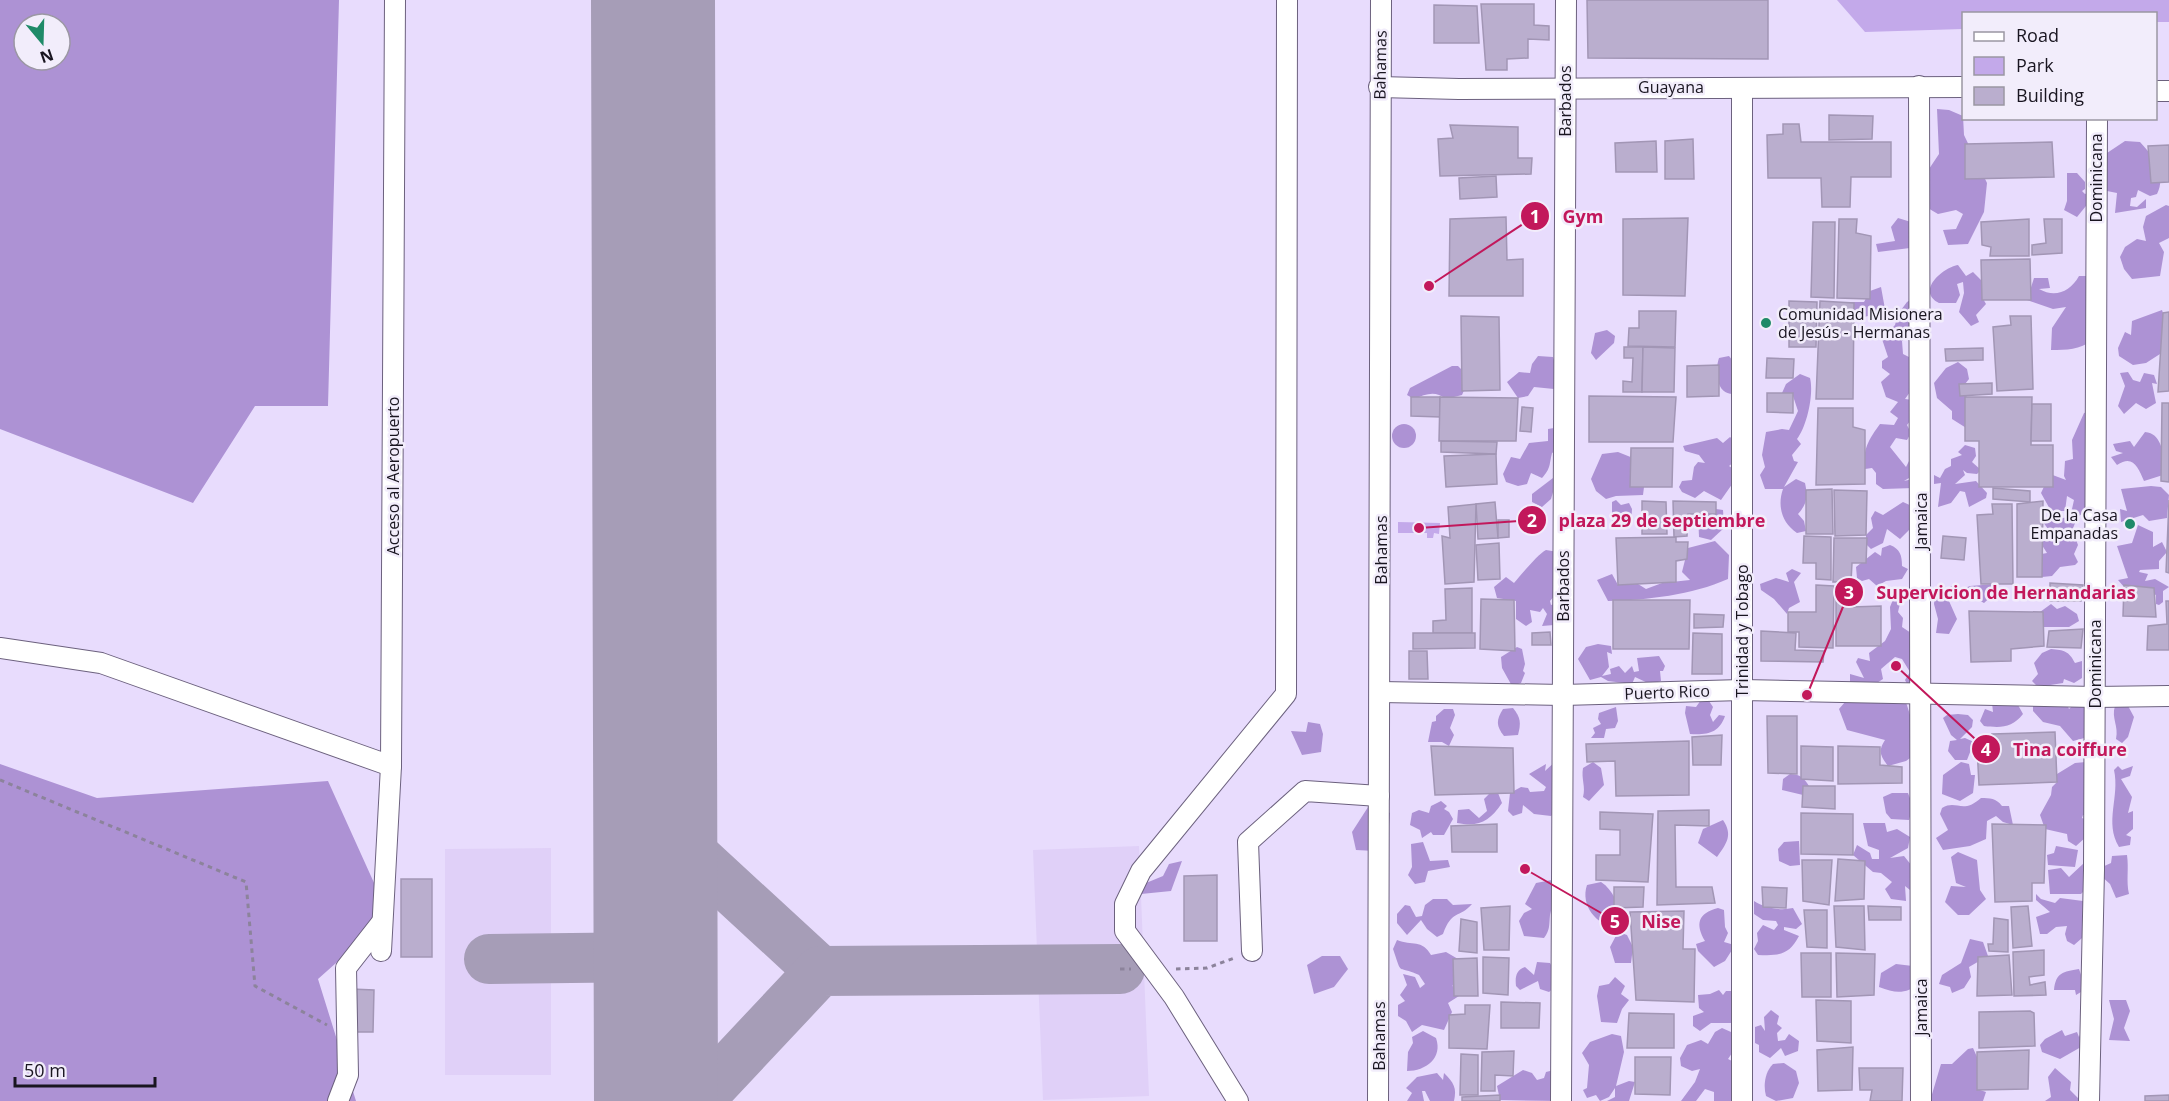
<svg xmlns="http://www.w3.org/2000/svg" width="2169" height="1101" font-family="'Open Sans',sans-serif">
<style>
.built{fill:#e0d0f8}
.green{fill:#c3a9ea}
.forest{fill:#ad92d4;fill-rule:evenodd}
.lines{fill:none;stroke-linecap:round;stroke-linejoin:round}
.taxiway{stroke:#a69db7;stroke-width:50}
.runway{stroke:#a69db7;stroke-width:124}
.building{fill:#baaece;stroke:#a296b5;stroke-width:1.5}
.minor-casing{stroke:#6c617e;stroke-width:22}
.path{stroke:#8c839b;stroke-width:3;stroke-dasharray:4.5 4.5;stroke-linecap:butt}
.minor{stroke:#fff;stroke-width:20}
.poi-dot{fill:#1f8a68;stroke:#f2edfb;stroke-width:2}
.labels{text-anchor:middle;stroke-width:5;stroke-linejoin:round;paint-order:stroke}
.street-label{font-size:16px;fill:#191520;stroke:#f2edfb}
.poi-label{font-size:16px;fill:#191520;stroke:#f2edfb;text-anchor:start}
.leader{fill:none;stroke:#c2185b;stroke-width:2}
.callout-dot{fill:#c2185b;stroke:#f2edfb;stroke-width:2}
.mark-label{font-size:18px;text-anchor:middle;font-weight:bold;fill:#fff}
.callout-label{font-size:18px;text-anchor:middle;font-weight:bold;fill:#c2185b;stroke:#f2edfb;stroke-width:5;stroke-linejoin:round;paint-order:stroke}
</style>
<rect width="100%" height="100%" fill="#e8dcfd"/>
<g class="built">
<path d="M1139,846L1149,1096L1043,1100L1033,850Z"/>
<path d="M551,848V1075H445V849Z"/>
</g>
<g class="green">
<path d="M1837,0H2169V22H2156V14H1964L1963,29L1865,32Z"/>
<path d="M1398,522L1440,523L1439,534L1434,533L1433,538H1427V533H1398Z"/>
</g>
<g class="forest">
<path d="M0,0H339L328,406H255L193,503L0,429ZM24,24H60V60H24Z"/>
<path d="M1937,109L1949,110L1963,116L1964,135L1987,183L1984,212L1968,244L1948,245L1943,230L1956,229L1963,214L1956,210L1938,214L1921,204V181L1939,154Z"/>
<path d="M2125,141L2140,142C2153,156 2167,175 2157,194L2150,196L2138,190L2136,197L2131,198L2130,206L2137,207L2146,199V208L2115,213L2117,193L2107,191L2103,171L2107,153Z"/>
<path d="M2067,173H2077L2085,182V189L2082,191L2085,194L2090,192V201L2077,217L2064,210L2067,201Z"/>
<path d="M2166,205L2169,206V238L2159,243L2164,252L2160,276L2132,279L2124,269L2120,257L2125,247L2137,239L2146,241L2143,227L2146,216Z"/>
<path d="M1898,218L1911,222L1910,248L1878,252L1876,244L1895,241L1891,227Z"/>
<path d="M2090,255L2093,340C2079,350 2067,350 2051,350L2052,328L2066,307L2053,309L2027,300L2034,278H2048L2050,288L2039,289C2055,298 2070,292 2079,276H2088L2086,258Z"/>
<path d="M1958,265L1966,276L1973,272L1985,284L1982,297L1986,304L1976,315L1979,322L1971,326L1959,312L1964,293L1963,282L1957,284L1960,295L1956,303H1939C1916,291 1942,268 1958,265Z"/>
<path d="M1881,287L1885,309C1876,318 1865,313 1857,322L1845,302H1864L1870,291Z"/>
<path d="M1921,293V337L1909,336L1902,341L1903,354L1913,359L1910,392L1905,399L1913,400L1917,412L1907,425L1911,433L1907,440L1896,438L1890,447L1906,467L1910,459L1914,475L1904,481L1913,479L1914,488L1883,489L1876,484V473L1872,468L1865,469C1862,450 1869,439 1880,424L1894,425L1898,418L1890,412L1898,402L1886,397L1881,382L1890,374L1882,368V361L1888,357L1882,339L1895,325L1898,314L1907,302Z"/>
<path d="M2162,310L2167,325L2160,354L2146,363L2133,365L2119,356L2118,348L2125,332L2131,335L2132,321Z"/>
<path d="M1607,330L1615,336L1614,343L1596,360L1591,353L1595,333Z"/>
<path d="M1538,356L1553,357L1560,380L1554,389L1534,387L1528,396L1518,398L1507,382L1519,372L1530,373L1532,364Z"/>
<path d="M1729,356L1736,365L1734,394C1717,395 1714,373 1719,358Z"/>
<path d="M1958,362L1967,369L1969,379L1965,384L1971,431L1952,419V411L1937,398L1934,383L1946,368Z"/>
<path d="M1452,366H1458L1463,371L1465,388L1462,395L1446,399C1435,390 1426,394 1414,399L1407,395L1410,388Z"/>
<path d="M2128,372L2133,380L2140,382L2144,373L2154,375L2157,384L2152,383L2156,403L2146,409L2136,403L2124,414L2118,406L2125,386L2120,373Z"/>
<path d="M1800,374L1810,378C1814,394 1807,426 1797,439L1801,444L1792,455L1794,461L1798,462L1784,487L1796,479L1805,483C1808,497 1807,504 1798,514L1804,521L1806,531L1797,533C1782,523 1777,506 1783,489H1765L1760,475L1765,467L1762,455L1766,432L1782,429L1789,430L1798,411L1793,396L1782,393L1786,384Z"/>
<path d="M2098,409L2092,487H2085L2093,504L2078,517L2072,509L2074,500L2067,496L2065,511H2051L2041,493L2050,474L2066,480L2064,476L2065,461L2073,459L2072,440L2084,413Z"/>
<circle cx="1404" cy="436" r="12"/>
<path d="M1560,427L1564,446L1552,453C1549,465 1551,468 1542,478L1531,473L1527,484L1518,486L1506,482L1503,474L1511,457L1520,459L1529,443L1548,441V429Z"/>
<path d="M2145,432C2162,434 2160,450 2168,462L2163,475L2144,481C2138,467 2133,454 2117,465L2111,457L2123,453L2116,451L2113,444L2130,441L2134,447Z"/>
<path d="M1730,437L1735,441L1734,462L1729,466L1735,470V480L1721,500L1704,491L1695,498L1682,492L1679,487L1682,481L1692,480L1694,467L1698,462L1705,463L1699,455L1685,451L1683,446L1717,438L1723,443Z"/>
<path d="M1965,445L1975,448L1976,456L1972,462L1981,470L1977,474L1967,473L1963,470L1965,475L1955,484L1976,481L1987,493L1986,498L1969,507L1965,492L1960,491L1951,503L1938,507L1941,483L1934,484V475L1940,478L1945,469L1951,466V459L1962,455L1958,452Z"/>
<path d="M1618,452L1638,460L1635,487H1644L1643,495L1616,496L1606,499L1596,491L1591,479L1602,454Z"/>
<path d="M1553,478L1556,482L1551,499L1542,507L1532,502V494Z"/>
<path d="M2151,486L2161,487L2169,495L2167,518L2149,521L2143,515L2121,522L2120,509L2127,511L2121,489Z"/>
<path d="M1616,500L1621,505L1629,503L1632,509L1631,526L1612,529V502Z"/>
<path d="M1903,502L1914,507L1909,530L1900,539L1887,529L1883,543L1871,549L1866,544V535L1873,528L1871,518L1875,511L1883,515Z"/>
<path d="M1716,509L1723,510L1724,528L1711,540L1699,537L1698,514Z"/>
<path d="M2058,512L2057,519L2074,516L2075,523L2072,531L2053,533L2075,537L2078,545L2074,554L2078,562L2075,565L2060,567L2052,576L2042,577L2036,555L2047,553L2036,536L2051,533L2043,522Z"/>
<path d="M2138,525L2153,532V547L2162,542L2167,552L2159,561V569L2140,570L2139,572L2148,574L2145,581L2155,579L2169,587L2163,591V602L2159,605L2156,604V595L2135,586L2124,587L2118,580L2128,578L2117,546L2132,543Z"/>
<path d="M1715,541L1729,555L1728,579C1692,595 1647,600 1608,601L1597,580L1612,574L1618,585L1638,584L1646,589L1662,583L1690,580L1682,572L1688,548Z"/>
<path d="M1890,545C1900,549 1902,555 1902,566L1908,569L1902,579L1886,581L1877,586L1869,579L1862,581L1857,578L1856,567L1875,552L1881,556L1882,548Z"/>
<path d="M1546,550L1558,552L1555,595L1550,601L1551,605L1554,604V625L1542,626L1547,614L1543,608L1540,612L1530,610L1532,622L1526,626L1516,619V601L1497,598L1494,587L1506,577L1514,583C1521,575 1538,554 1546,550Z"/>
<path d="M1792,569L1801,573L1794,582L1800,602L1789,608L1787,614L1774,599L1761,590L1760,584L1776,578L1789,582L1786,573Z"/>
<path d="M1995,584L1997,591L1984,603L1973,597H1960L1945,592L1957,619L1949,634L1936,633L1938,619L1934,604L1935,594L1952,586L1960,590L1970,586Z"/>
<path d="M1896,592L1902,595L1898,612L1903,618L1902,627L1911,633L1921,673L1910,690L1905,680L1910,672L1902,659L1895,657L1881,669L1883,679L1863,692L1850,683V674L1864,678L1856,662L1858,658L1870,661L1869,653L1885,641L1891,629L1890,607Z"/>
<path d="M2051,604L2057,609L2065,606L2077,614L2079,621L2069,627H2044L2040,612Z"/>
<path d="M1598,644L1611,646L1612,654L1607,652L1609,667L1602,676L1611,674L1610,669L1619,666L1625,673L1632,666L1634,672L1639,671L1637,658L1659,656L1665,666L1663,671H1660L1661,681L1650,684L1635,677L1632,684L1608,681L1601,677L1590,680L1578,659L1586,647Z"/>
<path d="M1517,647L1522,649L1525,664L1523,671L1525,673L1521,683L1512,686L1502,668L1501,657Z"/>
<path d="M2051,649C2064,650 2069,651 2075,663L2082,661V678L2074,683L2064,679L2063,683L2038,687L2032,681L2038,674L2034,663L2042,653Z"/>
<path d="M1871,692L1905,699L1921,750L1906,761L1888,766C1880,755 1878,751 1885,740L1847,730L1839,709L1845,702Z"/>
<path d="M1701,700L1709,701L1713,707L1710,715L1713,722L1719,715L1725,716C1719,733 1708,735 1690,734L1685,713L1686,706L1696,707Z"/>
<path d="M2065,700L2069,709L2075,703L2086,701L2092,736L2073,741L2060,726L2043,722L2033,711V706Z"/>
<path d="M1992,703L2018,705L2023,714C2012,728 2001,728 1984,726L1980,721L1985,709L1993,712Z"/>
<path d="M2127,704L2134,717L2128,737L2122,743L2116,739C2119,726 2111,718 2115,706Z"/>
<path d="M1616,707L1618,721L1615,728L1606,729L1604,738H1591L1595,733L1593,728L1601,724L1598,719L1599,713Z"/>
<path d="M1513,708C1521,718 1521,723 1518,735L1504,736C1496,726 1496,720 1503,709Z"/>
<path d="M1444,709H1453L1455,715L1450,728L1454,735L1449,746L1442,742H1428L1432,722L1436,721V716Z"/>
<path d="M1958,714L1968,715L1973,720L1972,727L1960,739L1965,738L1974,742L1967,760H1955L1948,751L1950,741L1957,740L1951,735L1943,718L1947,715Z"/>
<path d="M1308,722L1320,724L1323,734L1321,752L1302,755L1291,731L1306,732Z"/>
<path d="M1557,760L1562,805L1551,816L1534,814L1523,805L1522,813L1513,816L1508,811L1510,793L1521,787L1528,788L1530,792L1544,791L1546,787L1529,774L1546,764L1545,771Z"/>
<path d="M1593,762L1601,768L1604,785L1589,801L1583,797C1586,787 1581,779 1583,768Z"/>
<path d="M1961,762L1969,764L1971,775H1975L1973,793L1960,801L1942,794L1943,775Z"/>
<path d="M2086,762L2089,815H2083L2082,818L2092,822L2086,837L2076,846L2068,841L2067,834L2045,829L2040,815L2051,795L2052,787L2057,782V774L2075,763Z"/>
<path d="M0,764L97,798L328,781L389,916L318,979L356,1101H0Z"/>
<path d="M2118,766L2122,770L2133,766L2130,776L2121,779L2132,797L2128,813L2133,811V829L2126,835L2131,837L2130,845L2119,847C2104,822 2120,797 2114,770Z"/>
<path d="M1790,774C1800,774 1804,778 1809,786L1803,795L1782,790L1783,779Z"/>
<path d="M1498,793L1502,803C1489,822 1479,827 1457,823L1458,810L1469,809L1479,818L1487,811L1484,799L1489,794Z"/>
<path d="M1892,793H1908L1913,806L1909,820L1891,819L1886,813L1883,797Z"/>
<path d="M1981,798C1990,798 1996,798 2002,806H2009L2013,825L2003,822L1996,816L1987,821L1986,839L1970,846L1943,850L1936,838L1948,830L1940,814L1942,808C1957,799 1962,815 1981,798Z"/>
<path d="M1441,801L1447,806L1444,809L1449,812L1453,819L1444,835H1433L1431,832L1422,838L1420,830L1410,825L1412,813L1419,810L1429,813L1431,806Z"/>
<path d="M1370,804L1390,813L1388,838L1375,851L1356,850L1352,832Z"/>
<path d="M1723,820C1733,835 1727,843 1717,857L1698,843L1703,829Z"/>
<path d="M1863,823H1885L1887,832L1897,829L1910,837L1908,848L1890,858L1904,856L1912,866L1921,886L1910,890L1905,886L1906,901L1891,899L1885,889L1892,882L1881,873L1873,872L1853,855L1857,845L1870,853L1872,859H1879V850L1868,846Z"/>
<path d="M1799,841L1800,865L1790,866L1779,861L1778,849L1784,842Z"/>
<path d="M1423,842L1430,861L1448,860L1450,867L1428,871L1425,882L1415,884L1408,875L1412,867L1411,844Z"/>
<path d="M2056,846L2078,850L2075,867L2048,865L2047,855L2054,853Z"/>
<path d="M1958,852L1977,860L1980,890L1986,899L1969,915H1958L1945,902L1951,886L1966,887L1956,883L1951,857Z"/>
<path d="M2127,855C2129,869 2126,881 2129,894L2116,898L2110,884L2100,875L2081,894H2050L2048,870L2061,868L2069,877L2084,863L2099,864L2100,868L2111,863L2112,856Z"/>
<path d="M1182,861L1171,891L1141,894L1146,883L1163,876L1169,864Z"/>
<path d="M1552,880C1566,900 1553,899 1550,915C1549,926 1550,930 1544,938L1524,936L1519,921L1524,913L1532,909L1525,904L1536,883Z"/>
<path d="M1601,882C1614,890 1616,905 1626,915L1627,925C1602,933 1579,908 1587,885Z"/>
<path d="M2036,894L2041,899L2055,903L2060,898L2083,901L2082,917L2092,922L2089,932L2074,945L2067,941L2065,934L2067,926L2056,927L2047,934H2040L2036,917L2050,912L2036,900Z"/>
<path d="M1433,899H1447L1453,905L1472,904C1459,919 1452,909 1443,934L1437,937L1427,929L1421,920L1407,935L1397,923V914L1405,905L1410,906L1416,917L1422,916L1425,905Z"/>
<path d="M1754,901C1765,908 1780,911 1793,908L1802,924L1796,929L1784,927V930L1799,936C1789,955 1779,956 1758,955L1754,949L1758,941L1757,933L1763,925L1774,930L1778,925L1776,921L1763,920L1754,914Z"/>
<path d="M1718,908L1724,910L1725,927L1728,933L1724,942L1731,944L1732,950L1725,961L1714,967L1698,951L1696,944L1705,941C1695,924 1698,913 1718,908Z"/>
<path d="M1618,932L1627,935L1633,947L1631,963H1615L1610,947Z"/>
<path d="M1970,939L1983,942L1988,956L1969,967L1971,977L1964,988L1952,993L1950,987L1939,984L1942,975L1961,963Z"/>
<path d="M1397,940C1412,946 1422,939 1431,955L1446,952L1458,959L1460,981L1452,986L1457,987L1459,996L1448,1003L1452,1012L1444,1030L1422,1025L1412,1032L1406,1021L1398,1016V1005L1405,1001L1400,995L1407,985L1403,974L1415,977L1420,988L1425,984L1419,975C1396,964 1403,978 1393,949Z"/>
<path d="M1322,956H1340L1348,969L1334,987L1314,994L1307,965Z"/>
<path d="M1537,962L1550,963L1557,976L1556,986L1549,992L1540,989L1538,981L1520,990L1516,986C1515,977 1516,970 1525,967L1534,975Z"/>
<path d="M1896,964L1921,967V983C1905,994 1897,994 1879,987L1881,973Z"/>
<path d="M2079,969L2086,989L2076,995L2075,990H2054C2056,972 2063,972 2079,969Z"/>
<path d="M1615,977L1625,986L1621,994L1629,1000L1622,1009L1617,1023L1601,1022L1597,996L1599,986L1609,984Z"/>
<path d="M1719,990L1723,995L1726,991H1742L1732,1023H1711L1700,1031L1693,1026V1016L1704,1012L1699,1008L1698,995L1710,994Z"/>
<path d="M2109,1000H2126L2130,1011L2124,1028L2130,1041L2109,1040L2114,1019Z"/>
<path d="M1771,1010L1779,1016L1777,1024L1782,1028L1777,1033L1778,1041L1785,1040L1789,1034L1799,1041L1798,1051L1785,1056L1781,1048L1770,1058L1759,1052V1045L1755,1043V1027L1761,1025L1765,1031L1764,1017Z"/>
<path d="M1722,1028L1731,1032L1736,1047L1728,1059L1742,1066L1732,1098L1735,1101H1714V1092L1705,1089L1696,1101H1681L1695,1082L1700,1069L1692,1071L1681,1066L1680,1058L1687,1045L1701,1040L1708,1044L1715,1032Z"/>
<path d="M2062,1030L2065,1036L2077,1032L2079,1037L2081,1033V1047L2060,1059L2042,1052L2040,1045L2045,1039Z"/>
<path d="M1423,1031L1436,1038C1443,1058 1426,1071 1407,1071L1408,1052L1413,1043L1412,1037Z"/>
<path d="M1612,1034L1621,1036L1624,1052L1616,1086L1629,1081L1635,1082L1629,1101H1607L1615,1097V1088L1609,1097L1600,1101L1596,1095L1587,1098L1583,1090L1587,1088L1589,1065L1582,1053L1590,1042Z"/>
<path d="M1973,1048L1977,1057V1089L1986,1092L1983,1101H1930L1941,1064H1952L1968,1049Z"/>
<path d="M1784,1063L1796,1071L1799,1083L1793,1098L1776,1101L1766,1096C1763,1085 1765,1072 1773,1064Z"/>
<path d="M2055,1068L2071,1082L2070,1090L2081,1101H2045L2051,1097L2048,1077Z"/>
<path d="M1523,1070L1532,1073L1537,1080L1544,1078L1546,1072L1554,1070L1560,1101L1500,1100L1497,1086Z"/>
<path d="M1437,1073L1443,1080L1444,1073C1454,1083 1457,1088 1454,1101H1430L1425,1091H1422L1424,1101H1407L1412,1093L1406,1088L1417,1077Z"/>
</g>
<g class="lines">
<g class="taxiway">
<path d="M655,819L820,971"/>
<path d="M489,959L656,957"/>
<path d="M698,1101L820,971L1120,969"/>
</g>
<path class="runway" d="M653,0L656,1101"/>
</g>
<g class="building">
<path d="M1587,0H1768V59L1588,58Z"/>
<path d="M1481,4H1534V25L1549,26V40L1528,39V58L1507,59V70H1486Z"/>
<path d="M1434,5L1477,6L1479,43H1434Z"/>
<path d="M1829,115L1873,116L1872,139L1829,140Z"/>
<path d="M1783,124H1799L1801,142H1891V177H1851L1850,207H1822L1821,178H1768L1767,135L1783,134Z"/>
<path d="M1450,125L1518,127V158H1532L1531,174L1440,176L1438,139L1453,138Z"/>
<path d="M1693,139L1694,179H1665V141Z"/>
<path d="M1656,141L1657,172H1616L1615,143Z"/>
<path d="M2052,142L2054,177L1965,179V144Z"/>
<path d="M2169,145V182L2151,183L2148,146Z"/>
<path d="M1496,176L1497,197L1460,199L1459,178Z"/>
<path d="M1506,217L1507,260L1523,259V296H1449L1450,219Z"/>
<path d="M1688,218L1685,296L1623,295V219Z"/>
<path d="M1839,219H1857L1856,233L1871,236L1870,299L1837,298Z"/>
<path d="M2029,219V256H1990L1991,247L1982,245L1981,222Z"/>
<path d="M2044,219H2062V253L2032,255V245L2046,243Z"/>
<path d="M1813,222H1835L1834,298L1811,297Z"/>
<path d="M2030,259L2031,300H1982L1981,260Z"/>
<path d="M1789,301L1817,302L1816,347H1789Z"/>
<path d="M1820,301L1854,303L1853,399H1816Z"/>
<path d="M1639,311H1676L1675,347L1628,346L1629,328H1639Z"/>
<path d="M2169,312V391L2158,392L2163,313Z"/>
<path d="M1461,316L1499,317L1500,390L1462,391Z"/>
<path d="M2010,316H2031L2033,389L1997,391L1993,327L2011,325Z"/>
<path d="M1624,347H1643L1642,392H1623V381L1632,382L1633,358H1624Z"/>
<path d="M1643,347L1675,348L1674,392H1642Z"/>
<path d="M1983,348V360L1946,361L1945,349Z"/>
<path d="M1767,358L1794,359L1793,378H1766Z"/>
<path d="M1719,365V396L1687,397V366Z"/>
<path d="M1992,383V394L1960,396L1959,384Z"/>
<path d="M1767,393H1793V413L1767,412Z"/>
<path d="M1589,396L1676,397L1673,442H1589Z"/>
<path d="M1411,397H1440V417L1411,416Z"/>
<path d="M1440,397L1518,398L1516,441H1439Z"/>
<path d="M1965,397H2032L2031,445H2053V487H1979V441H1965Z"/>
<path d="M2162,403H2169V482L2161,481Z"/>
<path d="M2032,404H2051V441H2031Z"/>
<path d="M1522,407L1533,408L1531,432L1520,431Z"/>
<path d="M1818,408H1853V427L1865,430V484L1816,485Z"/>
<path d="M1441,441L1497,442L1496,454L1441,452Z"/>
<path d="M1631,448H1673L1672,487H1630Z"/>
<path d="M1496,454L1497,484L1446,487L1444,456Z"/>
<path d="M1993,488L2030,491V502L1993,499Z"/>
<path d="M1832,489L1833,534H1806V490Z"/>
<path d="M1834,490L1867,491L1866,535L1835,536Z"/>
<path d="M2169,500V573L2166,572Z"/>
<path d="M1642,501L1666,502L1667,534H1642Z"/>
<path d="M1673,501L1716,502V514H1688L1687,536L1674,537Z"/>
<path d="M2043,501L2042,577H2017V504Z"/>
<path d="M1495,502L1498,538L1478,539L1476,504Z"/>
<path d="M1476,504L1474,582L1445,584L1442,536L1450,538L1448,507Z"/>
<path d="M1992,504H2012L2013,584H1981L1977,515L1993,514Z"/>
<path d="M1498,520H1509V537L1498,538Z"/>
<path d="M1804,536L1831,537V580L1816,579V563H1803Z"/>
<path d="M1943,536L1966,538L1964,560L1941,558Z"/>
<path d="M1676,537V542H1688L1687,559L1676,561V582L1618,585L1616,538Z"/>
<path d="M1834,538H1867L1866,563H1852L1851,582H1833Z"/>
<path d="M1499,543L1500,579L1478,580L1476,545Z"/>
<path d="M2050,583L2083,585L2081,601H2050Z"/>
<path d="M1816,585L1834,586L1833,648L1799,647V632H1788V612H1816Z"/>
<path d="M2124,585L2154,588L2156,617L2123,616Z"/>
<path d="M1836,586L1852,587L1851,607L1881,606V646H1836Z"/>
<path d="M1472,588V633H1433V621L1446,620L1445,589Z"/>
<path d="M1481,599L1514,600L1515,651L1480,649Z"/>
<path d="M1613,600H1690L1689,649H1613Z"/>
<path d="M2166,601H2169V650H2147L2148,626L2167,624Z"/>
<path d="M1969,611L2043,612L2044,646L2011,649V661L1971,662Z"/>
<path d="M1694,614L1724,615L1723,627L1694,628Z"/>
<path d="M2083,629L2081,648L2047,647L2049,631Z"/>
<path d="M1761,631L1796,633L1795,650L1824,651L1823,662L1761,661Z"/>
<path d="M1550,632L1551,645H1532V633Z"/>
<path d="M1413,633H1475V648L1413,649Z"/>
<path d="M1693,633L1722,634V674H1692Z"/>
<path d="M1409,651H1427L1428,679H1409Z"/>
<path d="M1767,716H1797V774L1768,773Z"/>
<path d="M2055,732L2057,782L1979,785L1977,747L1994,746L1992,734Z"/>
<path d="M1722,735L1721,765H1693L1692,737Z"/>
<path d="M1689,741V795L1616,796L1615,761L1587,762L1586,744Z"/>
<path d="M1431,746L1513,748L1514,793L1435,795Z"/>
<path d="M1801,746L1833,747V781L1801,779Z"/>
<path d="M1838,746L1880,747V765L1902,767V783L1838,784Z"/>
<path d="M1803,786H1835V809L1802,807Z"/>
<path d="M1709,810V826L1675,825L1676,887H1712L1715,903L1657,905L1658,811Z"/>
<path d="M1600,812L1653,814L1648,882L1596,880V855H1620V830L1600,829Z"/>
<path d="M1801,813L1853,814V855L1801,854Z"/>
<path d="M1497,824V852H1452L1451,826Z"/>
<path d="M1992,824L2046,825L2044,883H2032V901L1995,902Z"/>
<path d="M1838,859L1865,861L1864,899L1835,901Z"/>
<path d="M1802,860H1832L1829,905L1803,901Z"/>
<path d="M1217,875V941H1184V876Z"/>
<rect x="401" y="879" width="31" height="78"/>
<path d="M1614,887H1644L1643,907L1614,908Z"/>
<path d="M1762,887L1787,888L1786,908L1763,907Z"/>
<path d="M1510,906L1509,950H1484L1481,908Z"/>
<path d="M1834,906H1864L1865,950L1836,947Z"/>
<path d="M1868,906L1901,907V920H1869Z"/>
<path d="M2028,906L2032,946L2013,948L2011,907Z"/>
<path d="M1804,910H1827V948L1807,947Z"/>
<path d="M1684,911L1683,949H1695L1694,1002L1636,1000L1630,912Z"/>
<path d="M1994,918L2008,920V952L1989,951L1988,944H1993Z"/>
<path d="M1461,919L1477,922V953L1459,951Z"/>
<path d="M2044,950V975L2029,977L2030,985L2045,982L2046,995L2014,996L2013,952Z"/>
<path d="M1801,953H1831V997H1802Z"/>
<path d="M1836,953L1875,954L1874,995L1837,997Z"/>
<path d="M2009,955L2012,995L1977,996L1978,957Z"/>
<path d="M1483,957L1509,958L1508,995L1483,993Z"/>
<path d="M1477,958L1478,996H1454L1453,959Z"/>
<path d="M351,989L374,990L373,1032H350Z"/>
<path d="M1816,1000L1851,1001V1043L1817,1041Z"/>
<path d="M1501,1002L1540,1003L1539,1028H1501Z"/>
<path d="M1465,1005H1490L1487,1049L1449,1048V1015L1465,1014Z"/>
<path d="M2030,1011L2034,1013L2035,1046L1979,1048V1012Z"/>
<path d="M1629,1013L1674,1014V1048H1627Z"/>
<path d="M1853,1047L1852,1090L1818,1091L1817,1050Z"/>
<path d="M2029,1050L2028,1089L1977,1090V1052Z"/>
<path d="M1514,1051L1513,1076L1495,1075V1091H1481L1482,1052Z"/>
<path d="M1461,1054L1478,1055V1095H1460Z"/>
<path d="M1635,1057H1671L1670,1095L1635,1094Z"/>
<path d="M1859,1068H1903L1902,1101H1870L1872,1090H1860Z"/>
<path d="M1500,1095V1101H1462V1097Z"/>
<path d="M2169,1095V1101H2145V1096Z"/>
</g>
<g class="lines">
<g class="minor-casing">
<g id="minor">
<path d="M1919,86L1921,1101"/>
<path d="M1379,87L1459,89L1964,87"/>
<path d="M1742,88V1101"/>
<path d="M2156,91H2169"/>
<path d="M0,648L101,663L391,766"/>
<path d="M1380,692L1563,695L1742,690L2095,697L2169,696"/>
<path d="M381,951L391,766L395,0"/>
<path d="M1252,951L1248,842L1305,791L1379,796"/>
<path d="M338,1101L348,1075L346,968L382,922"/>
<path d="M1238,1101L1174,997L1125,931V904L1141,871L1286,694L1287,0"/>
<path d="M1378,1101L1381,0"/>
<path d="M1561,1101L1566,0"/>
<path d="M2089,1101L2094,870L2097,118"/>
</g>
</g>
<g class="path">
<path d="M0,780L246,882L255,986L327,1025"/>
<path d="M1120,969H1131"/>
<path d="M1176,969L1207,968L1237,957"/>
</g>
<use href="#minor" class="minor"/>
</g>
<g class="poi-dot">
<circle cx="1766" cy="323" r="6"/>
<circle cx="2130" cy="524" r="6"/>
</g>
<g class="labels">
<g class="street-label">
<text transform="translate(1380 65) rotate(-89)" y="6">Bahamas</text>
<text x="1671" y="93">Guayana</text>
<text transform="translate(1565 101) rotate(-90)" y="6">Barbados</text>
<text transform="translate(2096 178) rotate(-90)" y="6">Dominicana</text>
<text transform="translate(393 476) rotate(-90)" y="6">Acceso al Aeropuerto</text>
<text transform="translate(1921 521) rotate(-90)" y="6">Jamaica</text>
<text transform="translate(1381 550) rotate(-90)" y="6">Bahamas</text>
<text transform="translate(1563 586) rotate(-90)" y="6">Barbados</text>
<text transform="translate(1742 631) rotate(-90)" y="6">Trinidad y Tobago</text>
<text transform="translate(2095 664) rotate(-90)" y="6">Dominicana</text>
<text transform="translate(1667 692) rotate(-2)" y="6">Puerto Rico</text>
<text transform="translate(1921 1007) rotate(-90)" y="6">Jamaica</text>
<text transform="translate(1379 1036) rotate(-90)" y="6">Bahamas</text>
</g>
<g class="poi-label">
<text x="1778" y="320">Comunidad Misionera<tspan x="1778" dy="18">de Jesús - Hermanas</tspan></text>
<text x="2118" y="521" text-anchor="end">De la Casa<tspan x="2118" dy="18">Empanadas</tspan></text>
</g>
</g>
<path class="leader" d="M1429 286L1535 216M1419 528L1532 520M1807 695L1849 592M1896 666L1986 749M1525 869L1615 921"/>
<g class="callout-dot">
<circle cx="1429" cy="286" r="6"/>
<circle cx="1419" cy="528" r="6"/>
<circle cx="1807" cy="695" r="6"/>
<circle cx="1896" cy="666" r="6"/>
<circle cx="1525" cy="869" r="6"/>
<circle cx="1535" cy="216" r="15"/>
<circle cx="1532" cy="520" r="15"/>
<circle cx="1849" cy="592" r="15"/>
<circle cx="1986" cy="749" r="15"/>
<circle cx="1615" cy="921" r="15"/>
</g>
<g class="mark-label">
<text x="1535" y="223">1</text>
<text x="1532" y="527">2</text>
<text x="1849" y="599">3</text>
<text x="1986" y="756">4</text>
<text x="1615" y="928">5</text>
</g>
<g class="callout-label">
<text x="1583" y="223">Gym</text>
<text x="1662" y="527">plaza 29 de septiembre</text>
<text x="2006" y="599">Supervicion de Hernandarias</text>
<text x="2070" y="756">Tina coiffure</text>
<text x="1661" y="928">Nise</text>
</g>
<rect x="1962" y="12" width="195" height="108" fill="#f2edfb" stroke="#9b97a3" stroke-width="1.5"/>
<rect x="1974" y="32" width="30" height="9" fill="#ffffff" stroke="#9b97a3" stroke-width="1.5"/>
<text x="2016" y="42" font-size="18" fill="#191520">Road</text>
<rect x="1974" y="57" width="30" height="18" fill="#c3a9ea" stroke="#9b97a3" stroke-width="1.5"/>
<text x="2016" y="72" font-size="18" fill="#191520">Park</text>
<rect x="1974" y="87" width="30" height="18" fill="#baaece" stroke="#9b97a3" stroke-width="1.5"/>
<text x="2016" y="102" font-size="18" fill="#191520">Building</text>
<g transform="translate(42 42) rotate(161)"><circle r="28" fill="#f2edfb" stroke="#9b97a3" stroke-width="1.5"/>
<path d="M0-4.5L10 22L0 15L-10 22Z" fill="#1f8a68"/>
<text y="-9" font-size="16" font-weight="bold" text-anchor="middle" fill="#191520">N</text>
</g>
<path d="M15 1077v9h140v-9" fill="none" stroke="#191520" stroke-width="3"/>
<text x="24" y="1077" font-size="18" fill="#191520" stroke="#f2edfb" stroke-width="4.5" paint-order="stroke">50 m</text>
</svg>
